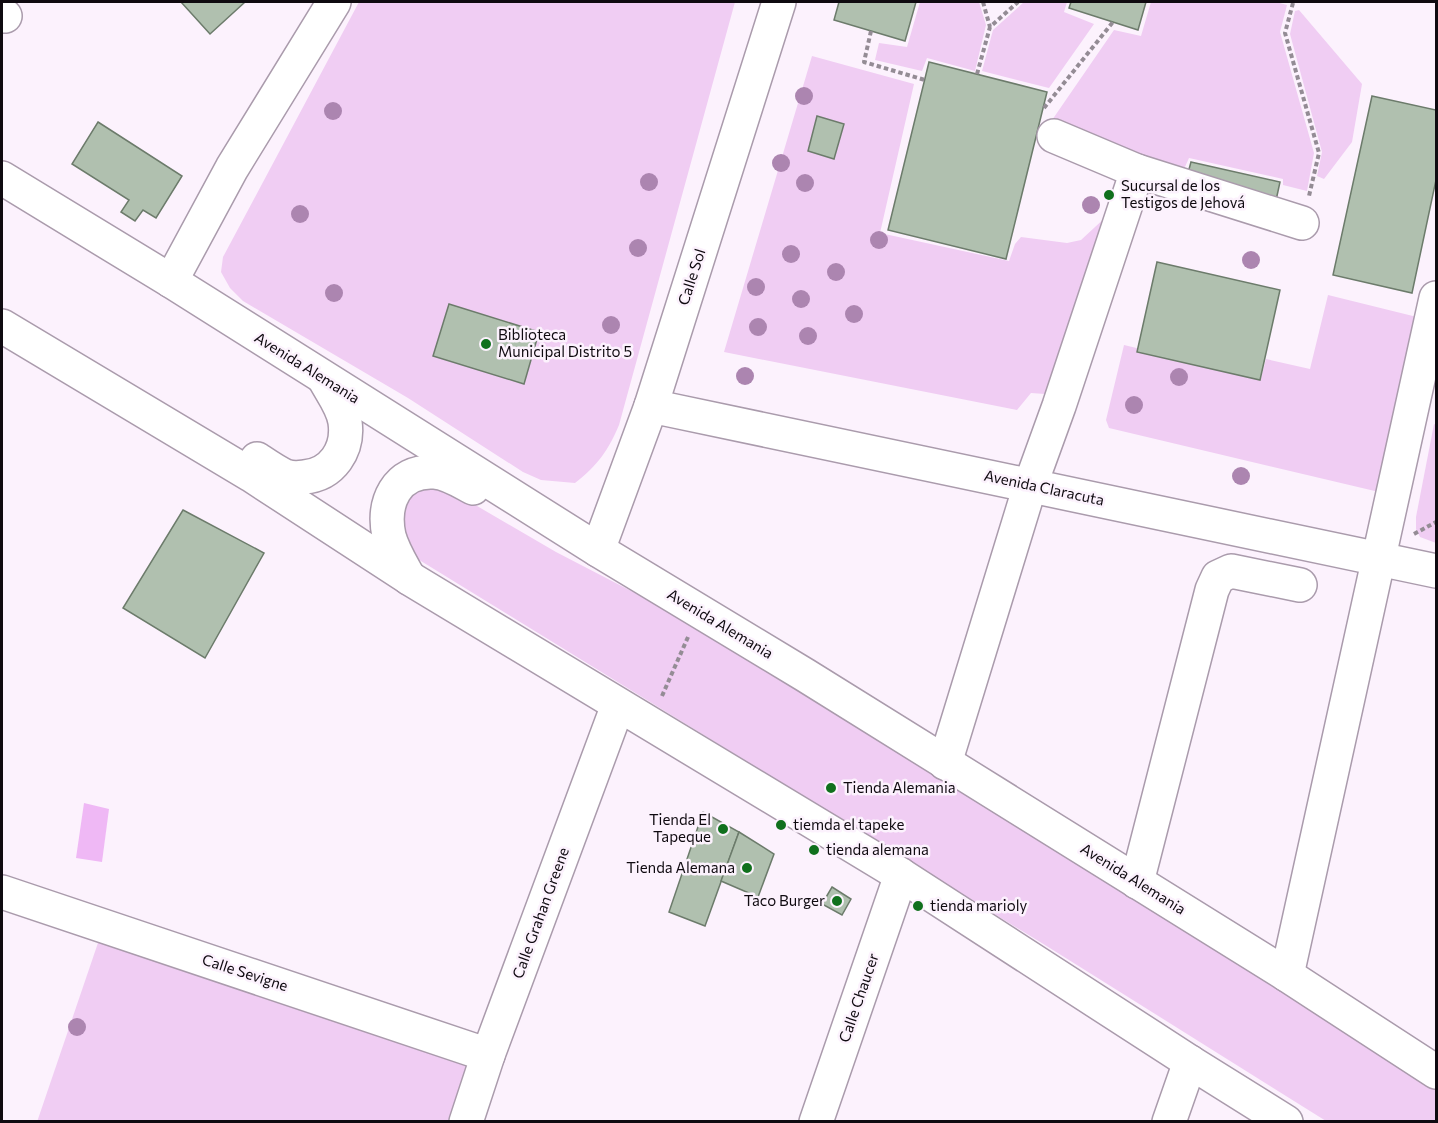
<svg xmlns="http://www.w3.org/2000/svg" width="1438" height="1123" font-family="Commissioner,sans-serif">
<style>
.green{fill:#f0cdf3}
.water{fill:#efb8f5}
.building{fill:#b0c0af;stroke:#6c7b6b;stroke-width:1.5}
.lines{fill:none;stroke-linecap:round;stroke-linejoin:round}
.minor-casing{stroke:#aa9bac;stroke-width:36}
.major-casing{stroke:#aa9bac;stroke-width:36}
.path{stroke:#948c95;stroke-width:4;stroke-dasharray:4.5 3;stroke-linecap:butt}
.minor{stroke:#fff;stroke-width:33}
.major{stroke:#fff;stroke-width:33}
.tree{fill:#ac85b0}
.poi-dot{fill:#10701d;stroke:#fcf2fd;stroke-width:2}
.labels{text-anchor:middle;stroke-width:5;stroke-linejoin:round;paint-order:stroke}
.poi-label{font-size:15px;fill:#0f0a10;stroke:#fcf2fd;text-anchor:start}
.street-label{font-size:15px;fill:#0f0a10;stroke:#fcf2fd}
</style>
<rect width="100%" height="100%" fill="#fcf2fd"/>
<g class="green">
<path d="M359,2H735L619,425C608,451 598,465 575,483L541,480L523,472L408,398L243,301L230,288L221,272L223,257Z"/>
<path d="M920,2H979L986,25L975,71L927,58L922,71L875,60L879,43L907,47Z"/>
<path d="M1024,2H1067L1064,12L1094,24L1049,88L982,71L993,30Z"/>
<path d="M1151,2H1276L1287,5L1280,32L1314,153L1307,191L1283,185V179L1189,158L1180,178L1050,123L1114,30L1141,36Z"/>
<path d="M1299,10L1362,84L1352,142L1324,179L1317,176L1322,152L1290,34L1295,11Z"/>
<path d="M812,56L914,84L880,233L1009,261L1015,244L1021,237L1067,243L1081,240L1122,202L1059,395L1031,393L1017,410L724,352Z"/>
<path d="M1328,295L1421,318L1379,492L1109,428L1106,420L1124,345L1261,378L1266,359L1310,369Z"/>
<path d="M1434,424L1436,425V543L1420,537L1416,529V517Z"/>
<path d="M441,485L556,552L662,607L1436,1086V1121H1326L1045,945L416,558C398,525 395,489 441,485Z"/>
<path d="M100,937L469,1061L448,1121L37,1122Z"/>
</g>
<path class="water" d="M84,803L109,809L102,862L76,858Z"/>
<g class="building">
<path d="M181,2H245L210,34Z"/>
<path d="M839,2H916L905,41L834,20Z"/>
<path d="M1071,2H1146L1138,30L1069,8Z"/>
<path d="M929,62L1047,92L1006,259L888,230Z"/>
<path d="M1372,96L1436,110V180L1412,293L1333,275Z"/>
<path d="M817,116L844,124L834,159L808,151Z"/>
<path d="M98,122L182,176L156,218L143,210L135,221L121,212L129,200L72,164Z"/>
<path d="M1191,162L1280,182L1275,205L1185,184Z"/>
<path d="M1157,262L1280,290L1260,380L1137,352Z"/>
<path d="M449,304L539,332L524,384L433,356Z"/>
<path d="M183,510L264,553L205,658L123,608Z"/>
<path d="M703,812L739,832L705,926L669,912Z"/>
<path d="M739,832L774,854L758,897L721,881Z"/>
<path d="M832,887L851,899L842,915L822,904Z"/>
</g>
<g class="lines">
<g class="minor-casing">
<g id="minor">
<path d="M2,14L5,16"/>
<path d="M1054,136L1137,171L1302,223"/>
<path d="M171,281L232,168L334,2"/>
<path d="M651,406L1436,571"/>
<path d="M598,550L651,406L779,2"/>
<path d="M945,763L1030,486L1059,406L1137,171"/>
<path d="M1137,882L1212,590L1218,577L1231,571L1300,585"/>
<path d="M2,892L488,1055"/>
<path d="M1287,975L1436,298"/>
<path d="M466,1122L488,1055L618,705"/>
<path d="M816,1122L901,875"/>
<path d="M1169,1122L1190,1062"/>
</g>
</g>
<g class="major-casing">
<g id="major">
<path d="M2,178L171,281L598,550L805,675L1287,975L1436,1072"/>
<path d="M2,326L251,475L409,578L901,875L1190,1062L1286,1122"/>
<path d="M257,459C266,465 276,472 285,476C291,478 298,478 304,477C332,475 349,450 345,422C343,407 332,393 325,380"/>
<path d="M409,578C402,565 393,551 389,536C382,503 396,470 434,472C448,473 460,481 473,488"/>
</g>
</g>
<g class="path">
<path d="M983,2L990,27"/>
<path d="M1293,3L1285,33L1319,153L1309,196"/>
<path d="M871,31L864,62L925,80"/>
<path d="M977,74L990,27L1018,2"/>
<path d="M1044,108L1113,22"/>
<path d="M1414,534L1436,522"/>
<path d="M662,696L688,637"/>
</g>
<use href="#minor" class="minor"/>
<use href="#major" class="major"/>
</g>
<g class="tree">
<circle cx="804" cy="96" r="9"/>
<circle cx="333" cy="111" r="9"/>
<circle cx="781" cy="163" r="9"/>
<circle cx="649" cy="182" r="9"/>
<circle cx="805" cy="183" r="9"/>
<circle cx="1091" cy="205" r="9"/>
<circle cx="300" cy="214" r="9"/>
<circle cx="879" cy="240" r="9"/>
<circle cx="638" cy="248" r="9"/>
<circle cx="791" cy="254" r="9"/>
<circle cx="1251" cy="260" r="9"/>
<circle cx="836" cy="272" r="9"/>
<circle cx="756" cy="287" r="9"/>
<circle cx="334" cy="293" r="9"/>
<circle cx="801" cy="299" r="9"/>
<circle cx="854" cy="314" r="9"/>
<circle cx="611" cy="325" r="9"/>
<circle cx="758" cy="327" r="9"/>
<circle cx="808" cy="336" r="9"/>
<circle cx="745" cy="376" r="9"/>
<circle cx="1179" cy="377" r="9"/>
<circle cx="1134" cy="405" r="9"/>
<circle cx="1241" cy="476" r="9"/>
<circle cx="77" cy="1027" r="9"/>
</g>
<g class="poi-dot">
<circle cx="1109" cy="195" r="6"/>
<circle cx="486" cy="344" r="6"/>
<circle cx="831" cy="788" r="6"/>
<circle cx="781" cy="825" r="6"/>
<circle cx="723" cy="829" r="6"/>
<circle cx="814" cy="850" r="6"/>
<circle cx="747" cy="868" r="6"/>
<circle cx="837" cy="901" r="6"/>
<circle cx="918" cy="906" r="6"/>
</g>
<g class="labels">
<g class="poi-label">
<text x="1121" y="191">Sucursal de los<tspan x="1121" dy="17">Testigos de Jehová</tspan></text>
<text x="498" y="340">Biblioteca<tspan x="498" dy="17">Municipal Distrito 5</tspan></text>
<text x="843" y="793">Tienda Alemania</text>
<text x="711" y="825" text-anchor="end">Tienda El<tspan x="711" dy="17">Tapeque</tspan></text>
<text x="793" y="830">tiemda el tapeke</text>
<text x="826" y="855">tienda alemana</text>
<text x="735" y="873" text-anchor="end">Tienda Alemana</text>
<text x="825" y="906" text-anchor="end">Taco Burger</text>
<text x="930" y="911">tienda marioly</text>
</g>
<g class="street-label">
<text transform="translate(692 277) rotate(-72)" y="5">Calle Sol</text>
<text transform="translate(307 368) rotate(32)" y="5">Avenida Alemania</text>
<text transform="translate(1044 488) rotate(12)" y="5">Avenida Claracuta</text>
<text transform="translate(720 624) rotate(31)" y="5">Avenida Alemania</text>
<text transform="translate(1133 879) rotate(32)" y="5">Avenida Alemania</text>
<text transform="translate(541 913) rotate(-70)" y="5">Calle Grahan Greene</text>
<text transform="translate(245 973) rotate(18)" y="5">Calle Sevigne</text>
<text transform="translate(859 998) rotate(-71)" y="5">Calle Chaucer</text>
</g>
</g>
<rect width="1438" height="1123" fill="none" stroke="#0f0a10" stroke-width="6"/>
</svg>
